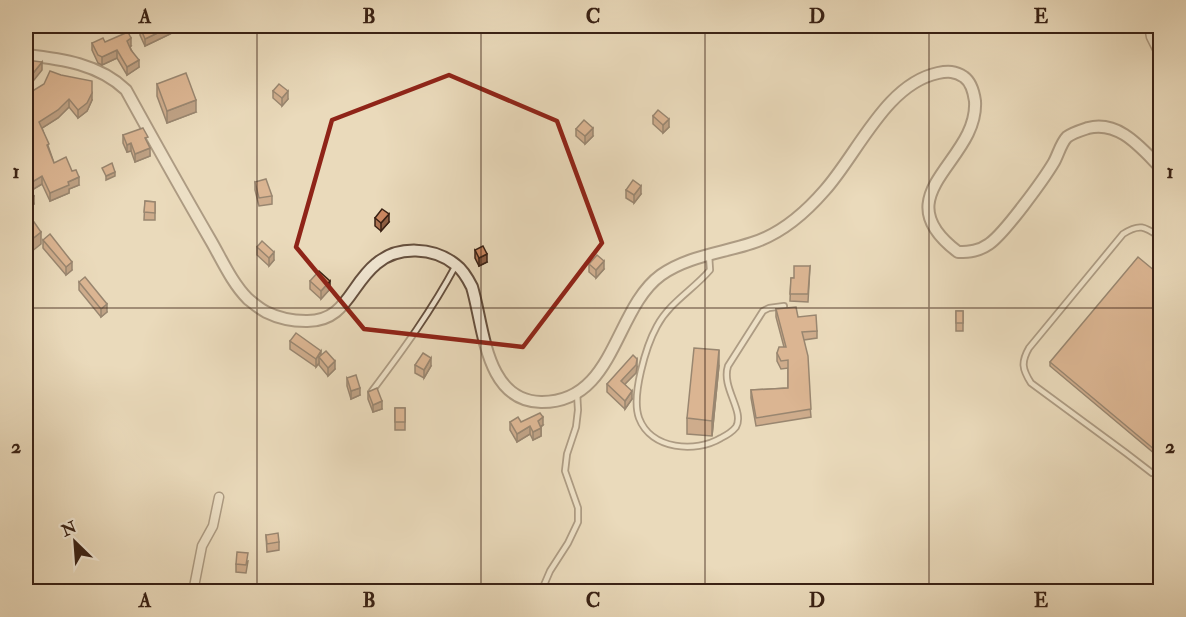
<svg xmlns="http://www.w3.org/2000/svg" width="1186" height="617" font-family="'IM FELL Double Pica',serif">
<style>
.lines{fill:none;stroke-linecap:round;stroke-linejoin:round}
.service-casing{stroke:#654f3e;stroke-width:8}
.minor-casing{stroke:#654f3e;stroke-width:11}
.tertiary-casing{stroke:#654f3e;stroke-width:14}
.secondary-casing{stroke:#392114;stroke-width:15}
.service{stroke:#f1e7d3;stroke-width:4.5}
.minor{stroke:#f1e7d3;stroke-width:8}
.tertiary{stroke:#f1e7d3;stroke-width:10}
.secondary{stroke:#f1e7d3;stroke-width:12}
.wall{fill:#ae7453;stroke:#392114;stroke-width:1.5}
.shaded-wall{fill:#8d5e43;stroke:#392114;stroke-width:1.5}
.building{fill:#ca8760;stroke:#392114;stroke-width:1.5}
.marked{fill:none;stroke:#8f2418;stroke-width:4.5;stroke-linejoin:round}
.grid{fill:none;stroke:#392114;stroke-width:1.5;stroke-opacity:0.55}
.neatline{fill:none;stroke:#392114;stroke-width:2}
.grid-label{font-size:20px;text-anchor:middle;font-weight:bold;fill:#392114}
</style>
<rect width="100%" height="100%" fill="#eadabb"/>
<filter id="stains"><feTurbulence type="fractalNoise" baseFrequency=".00333" numOctaves="4"/><feColorMatrix values="0 0 0 0 .2 0 0 0 0 .09 0 0 0 0 .02 0 0 0 .5 -.17"/></filter>
<radialGradient id="worn" r=".72"><stop offset=".6" stop-color="#630" stop-opacity="0"/><stop offset="1" stop-color="#630" stop-opacity=".3"/></radialGradient>
<g class="lines">
<g class="service-casing">
<g id="service">
<path d="M1160,237C1145,227 1140,223 1123,234L1029,348C1021,362 1022,369 1031,383L1126,453L1152,473L1160,471"/>
<path d="M709,255L710,270C693,290 670,302 657,326C646,346 631,396 639,418C651,450 696,453 721,438C727,435 732,432 736,427C745,411 721,388 728,366L763,311L769,308L784,306"/>
<path d="M372,391C403,350 432,310 456,265"/>
<path d="M541,592L550,571L568,543L578,522V508L565,471L567,454L576,427L578,410L577,392"/>
</g>
</g>
<g class="minor-casing">
<g id="minor">
<path d="M1149,26L1151,37L1160,55"/>
<path d="M193,592L202,546L213,526L219,497"/>
</g>
</g>
<g class="tertiary-casing">
<path id="tertiary" d="M26,55C62,59 99,64 126,90C154,141 182,191 211,241C222,260 232,283 248,299C253,303 260,309 266,312C278,318 293,321 306,321C346,322 350,285 376,264C398,245 434,247 456,265C463,270 468,279 472,287C484,327 485,401 541,402C615,403 614,309 661,275C688,256 722,253 752,243C781,234 806,212 825,190C858,153 886,84 938,73C948,71 955,71 964,77C971,82 974,94 975,101C979,162 881,194 958,252C970,252 979,251 989,244C1004,234 1044,179 1054,162C1058,155 1061,143 1067,137C1072,133 1082,130 1088,128C1119,120 1141,148 1160,167"/>
</g>
<g class="secondary-casing">
<path id="secondary" d="M26,27V26"/>
</g>
<use href="#service" class="service"/>
<use href="#minor" class="minor"/>
<use href="#tertiary" class="tertiary"/>
<use href="#secondary" class="secondary"/>
</g>
<g class="wall">
<path d="M44,26H60L58,33L44,28Z"/>
<path d="M140,27L170,34L145,46L140,35Z"/>
<path d="M105,42L131,46L130,47L139,67L127,75L117,58L102,65L98,63L92,50V43Z"/>
<path d="M157,84L196,112L167,123L157,96Z"/>
<path d="M273,91L288,99L282,106L273,98Z"/>
<path d="M26,95L92,100L87,111L78,118L69,107L58,118L42,128L54,163L79,185L69,189V193L50,201L42,184L30,191L34,204L26,209Z"/>
<path d="M653,116L669,127L663,133L653,124Z"/>
<path d="M576,129L593,136L585,144L576,136Z"/>
<path d="M123,135L148,143L150,156L135,162L131,151L127,152L123,143Z"/>
<path d="M255,182L272,196V204L259,206L255,190Z"/>
<path d="M626,190L641,194L634,203L626,198Z"/>
<path d="M145,201L155,202V220H144Z"/>
<path d="M375,218L389,222L381,231L375,226Z"/>
<path d="M43,240L72,270L66,275L43,248Z"/>
<path d="M257,247L274,260L269,266L257,255Z"/>
<path d="M475,250L487,262L479,266L475,258Z"/>
<path d="M589,264L604,269L596,278L589,272Z"/>
<path d="M810,266L808,302L790,301L791,278H794Z"/>
<path d="M1161,276V448L1155,454L1050,366V362Z"/>
<path d="M310,281L330,289L321,299L310,289Z"/>
<path d="M79,282L107,312L101,317L79,290Z"/>
<path d="M776,309L798,317L817,331V338L804,340L811,417L756,426L751,398V390L788,388V368L781,369L777,361V353L784,347L776,317Z"/>
<rect x="956" y="311" width="7" height="20"/>
<path d="M290,341L321,355L335,369L328,376L319,365V363L316,367L290,349Z"/>
<path d="M415,365L431,366L424,378L415,373Z"/>
<path d="M719,365L712,436L687,434V418Z"/>
<path d="M637,367L636,373L625,384L632,399L625,409L607,392V384Z"/>
<path d="M347,378L360,395L351,399L347,386Z"/>
<path d="M368,392L382,409L373,412L368,399Z"/>
<rect x="395" y="408" width="10" height="22"/>
<path d="M510,422H521L543,425L541,427V436L533,440L530,434L517,442L510,430Z"/>
<path d="M266,535L279,542V550L267,552Z"/>
<path d="M248,561L246,573L236,572V564Z"/>
</g>
<g class="shaded-wall">
<path d="M170,27V34L145,46V39Z"/>
<path d="M131,38V46L127,48V41Z"/>
<path d="M117,50V58L102,65V57Z"/>
<path d="M139,60V67L127,75V67Z"/>
<path d="M42,62V70L26,90V82Z"/>
<path d="M288,91V99L282,106V98Z"/>
<path d="M92,93V100L87,111L78,118V110Z"/>
<path d="M69,99V107L58,118L39,130V122Z"/>
<path d="M196,100V112L167,123V111Z"/>
<path d="M669,119V127L663,133V125Z"/>
<path d="M593,128V136L585,144V136Z"/>
<path d="M131,143V151L127,152V145Z"/>
<path d="M150,148V156L135,162V154Z"/>
<path d="M115,172V176L106,180V176Z"/>
<path d="M42,176V184L27,193V185Z"/>
<path d="M79,177V185L69,189V193L50,201V193L68,182Z"/>
<path d="M641,186V194L634,203V195Z"/>
<path d="M34,196V204L26,209V201Z"/>
<path d="M389,214V222L381,231V223Z"/>
<path d="M41,232V244L26,256V244Z"/>
<path d="M274,252V260L269,266V258Z"/>
<path d="M487,254V262L479,266V258Z"/>
<path d="M604,261V269L596,278V270Z"/>
<path d="M72,262V270L66,275V267Z"/>
<path d="M330,281V289L321,299V291Z"/>
<path d="M107,304V312L101,317V309Z"/>
<path d="M719,350V365L712,436V421Z"/>
<path d="M321,351V359L319,357V363L316,367V359Z"/>
<path d="M431,358V366L424,378V370Z"/>
<path d="M637,359V367L636,373L621,388V381Z"/>
<path d="M335,361V369L328,376V368Z"/>
<path d="M360,388V395L351,399V391Z"/>
<path d="M632,391V399L625,409V401Z"/>
<path d="M382,401V409L373,412V405Z"/>
<path d="M543,417V425L538,428V421Z"/>
<path d="M530,426V434L517,442V434Z"/>
<path d="M541,428V436L533,440V432Z"/>
<path d="M1161,444V448L1155,454V450Z"/>
</g>
<g class="building">
<path d="M143,26H170V27L145,39L140,27Z"/>
<path d="M128,32L131,38L127,41L131,50L139,60L127,67L117,50L102,57L98,55L92,43L103,38L105,42Z"/>
<path d="M26,60L42,62L26,82Z"/>
<path d="M50,71L61,75L92,81V93L87,103L78,110L69,99L58,110L39,122L49,144L47,145L54,163L66,157L72,171L76,170L79,177L68,182L69,185L50,193L42,176L27,185L34,196L26,201V95L44,84Z"/>
<path d="M186,73L196,100L167,111L157,84Z"/>
<path d="M279,84L288,91L282,98L273,91Z"/>
<path d="M658,110L669,119L663,125L653,116Z"/>
<path d="M584,120L593,128L585,136L576,129Z"/>
<path d="M143,128L148,137L145,138L150,148L135,154L131,143L127,145L123,135Z"/>
<path d="M112,163L115,172L106,176L102,168Z"/>
<path d="M266,179L272,196L259,198L255,182Z"/>
<path d="M633,180L641,186L634,195L626,190Z"/>
<path d="M145,201L155,202V213L144,212Z"/>
<path d="M382,209L389,214L381,223L375,218Z"/>
<path d="M34,222L41,232L26,244V229Z"/>
<path d="M50,234L72,262L66,267L43,240Z"/>
<path d="M262,241L274,252L269,258L257,247Z"/>
<path d="M483,246L487,254L479,258L475,250Z"/>
<path d="M597,255L604,261L596,270L589,264Z"/>
<path d="M1138,257L1161,276V444L1155,450L1050,362Z"/>
<path d="M794,266H810L808,294H790L791,278H794Z"/>
<path d="M319,271L330,281L321,291L310,281Z"/>
<path d="M85,277L107,304L101,309L79,282Z"/>
<path d="M796,307L798,317L816,315L817,331L802,332L808,356L811,409L756,418L751,390L788,388V360L781,361L777,353L779,347H786L776,309Z"/>
<rect x="956" y="311" width="7" height="12"/>
<path d="M296,333L321,351L316,359L290,341Z"/>
<path d="M694,348L719,350L712,421L687,418Z"/>
<path d="M326,351L335,361L328,368L319,357Z"/>
<path d="M423,353L431,358L424,370L415,365Z"/>
<path d="M633,355L637,359L636,365L621,381L632,391L625,401L607,384Z"/>
<path d="M356,375L360,388L351,391L347,378Z"/>
<path d="M377,388L382,401L373,405L368,392Z"/>
<rect x="395" y="408" width="10" height="14"/>
<path d="M540,413L543,417L538,421L541,428L533,432L530,426L517,434L510,422L518,417L521,422Z"/>
<path d="M278,533L279,542L267,544L266,535Z"/>
<path d="M237,552L248,553L246,565L236,564Z"/>
</g>
<path d="M0 0H1186V617H0ZM449,75L557,121L602,243L523,347L364,329L296,247L332,120Z" fill="#eadabb" fill-opacity=".55" fill-rule="evenodd"/>
<path class="marked" d="M449,75L557,121L602,243L523,347L364,329L296,247L332,120Z"/>
<path class="grid" d="M257,26V592M481,26V592M705,26V592M929,26V592M26,308H1160"/>
<rect width="1186" height="617" fill="none" stroke="#eadabb" stroke-width="66"/>
<g transform="translate(75 542) rotate(335)" stroke="#f1e7d3" stroke-width="4.5" paint-order="stroke">
<path d="M0-4.5L10 22L0 15L-10 22Z" fill="#392114"/>
<text y="-9" font-size="16" font-weight="bold" text-anchor="middle" fill="#392114">N</text>
</g>
<rect x="33" y="33" width="1120" height="551" class="neatline"/>
<g class="grid-label">
<text x="145" y="23">A</text>
<text x="369" y="23">B</text>
<text x="593" y="23">C</text>
<text x="817" y="23">D</text>
<text x="1041" y="23">E</text>
<text x="16" y="178">1</text>
<text x="1170" y="178">1</text>
<text x="16" y="453">2</text>
<text x="1170" y="453">2</text>
<text x="145" y="607">A</text>
<text x="369" y="607">B</text>
<text x="593" y="607">C</text>
<text x="817" y="607">D</text>
<text x="1041" y="607">E</text>
</g>
<rect width="100%" height="100%" filter="url(#stains)"/>
<rect width="100%" height="100%" fill="url(#worn)"/>
</svg>
